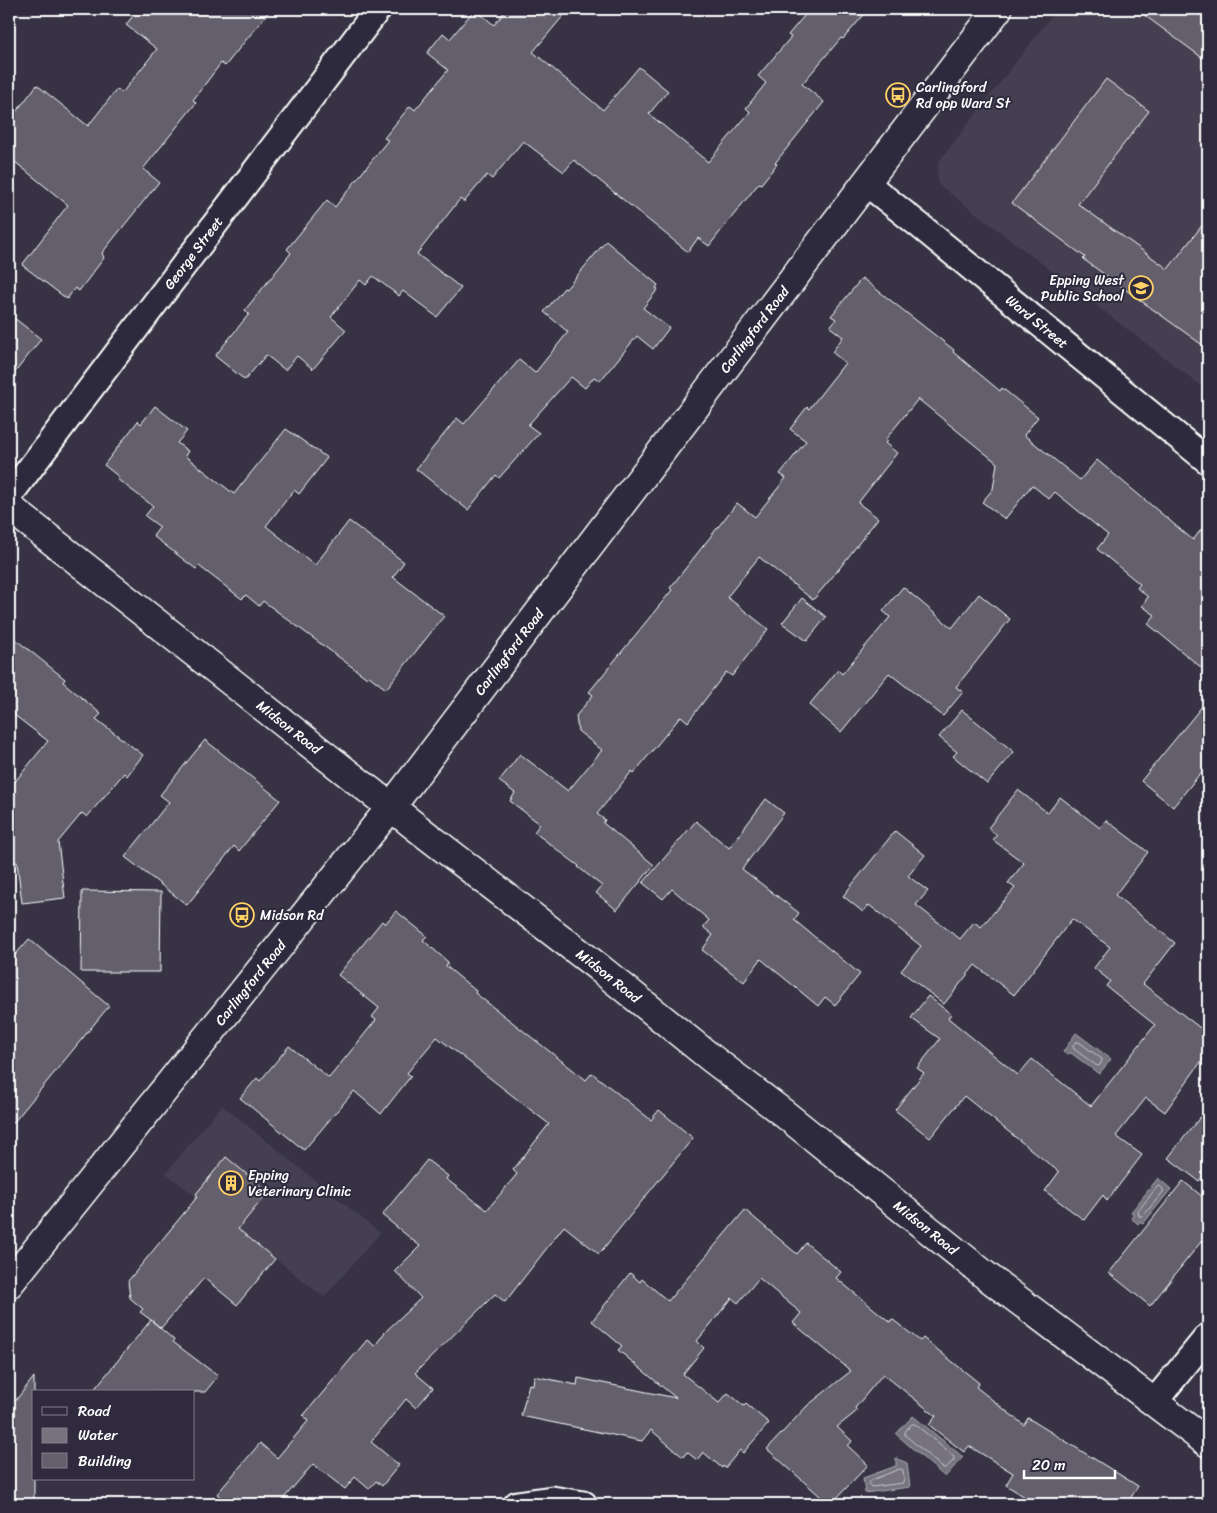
<svg xmlns="http://www.w3.org/2000/svg" width="1217" height="1513" font-family="Sriracha,sans-serif">
<style>
.built{fill:#444051}
.water{fill:#76737f;stroke:#adabb2}
.lines{fill:none;stroke-linecap:round;stroke-linejoin:round}
.shore{stroke:#c8c7cc;stroke-width:1}
.building{fill:#635f6d;stroke:#fff}
.street-casing{stroke:#fff;stroke-width:29}
.secondary-casing{stroke:#fff;stroke-width:31}
.primary-casing{stroke:#fff;stroke-width:31}
.street{stroke:#2f2a3d;stroke-width:25}
.secondary{stroke:#2f2a3d;stroke-width:28}
.primary{stroke:#2f2a3d;stroke-width:28}
.labels{text-anchor:middle;stroke-width:4;stroke-linejoin:round;paint-order:stroke}
.poi-label{font-size:14px;fill:#fff;stroke:#2f2a3d;text-anchor:start}
.street-label{font-size:14px;fill:#fff;stroke:#2f2a3d}
</style>
<rect width="100%" height="100%" fill="#373345"/>
<filter id="ink" filterUnits="userSpaceOnUse"><feTurbulence type="fractalNoise" baseFrequency=".02" numOctaves="2"/><feDisplacementMap in="SourceGraphic" scale="10" xChannelSelector="R" yChannelSelector="G"/><feConvolveMatrix kernelMatrix="1 2 1 2 8 2 1 2 1" color-interpolation-filters="sRGB"/></filter>
<g filter="url(#ink)">
<g class="built">
<path d="M1057,9H1208V391L938,184V163Z"/>
<path d="M222,1105L380,1233L324,1297L166,1173Z"/>
</g>
<g class="water">
<path d="M1076,1033L1111,1059L1099,1074L1071,1053L1066,1054L1063,1052Z"/>
<path d="M1158,1178L1171,1189L1143,1224L1140,1221L1138,1224L1131,1218L1134,1214L1131,1212Z"/>
<path d="M913,1416L963,1457L945,1477L896,1434Z"/>
<path d="M896,1458L907,1463L910,1487L865,1493L863,1478L896,1466Z"/>
</g>
<g class="lines">
<g class="shore">
<path d="M1076,1042H1079L1102,1059V1061L1100,1065L1097,1066L1074,1049L1073,1046Z"/>
<path d="M1160,1186L1163,1189V1192L1143,1216H1139L1138,1211L1157,1187Z"/>
<path d="M912,1424H915L954,1457V1460L946,1468H943L905,1435V1432Z"/>
<path d="M900,1469L903,1470L904,1480L903,1483L872,1487L869,1485L870,1481Z"/>
</g>
</g>
<g class="building">
<path d="M138,9H271L225,66L221,63L193,100L196,103L143,169L159,182L102,253L104,258L79,291L75,288L67,299L22,265L68,205L9,157V121L37,85L88,126L117,89L122,93L157,49L126,25Z"/>
<path d="M475,9L494,25L507,9H569L533,52L603,110L639,67L668,91L649,114L708,162L750,112L746,108L766,83L758,76L791,37L788,35L810,9H869L843,39L841,38L802,84L824,102L775,163L777,164L761,184L759,183L709,246L698,238L688,252L574,160L564,172L523,141L492,179L487,175L464,202L460,199L417,254L461,288L437,317L403,291L399,296L373,276L366,285L360,280L331,317L346,330L313,369L297,356L285,370L266,355L245,380L215,356L249,314L245,310L291,253L287,249L327,200L335,207L388,140L384,138L410,106L415,110L448,70L427,53L443,33L450,39Z"/>
<path d="M1136,9H1208V62Z"/>
<path d="M1106,79L1149,111L1078,204L1168,269L1208,218V349L1083,259L1085,257L1012,203Z"/>
<path d="M606,241L658,285L656,288L658,289L643,308L669,328L653,349L637,336L600,381L594,377L585,388L571,377L528,425L539,433L499,478L496,475L468,510L416,469L457,418L464,424L519,360L535,373L568,332L544,312L564,288L566,289Z"/>
<path d="M862,278L954,350L953,352L1000,391L1002,388L1038,417L1024,435L1080,480L1097,460L1193,540L1208,521V673L1148,624L1155,615L1142,606L1148,597L1137,588L1140,584L1097,549L1108,535L1055,492L1049,499L1032,485L1005,519L982,502L993,489L997,463L918,399L885,440L887,441L885,443L897,453L858,503L878,518L839,569L813,600L759,557L727,597L768,629L732,676L726,672L688,722L681,716L634,773L632,771L597,814L605,820L603,823L654,865L617,910L596,893L602,886L578,867L579,866L534,832L540,824L510,801L515,793L499,781L520,754L568,791L602,750L578,731L576,716L593,695L589,692L672,590L670,588L737,503L755,517L786,478L780,474L806,441L790,429L807,407L809,409L845,363L832,352L843,337L830,327L836,319L831,316Z"/>
<path d="M9,314L41,339L9,380Z"/>
<path d="M155,406L187,431L177,443L188,451L185,456L234,494L286,429L327,458L299,494L294,490L266,526L315,565L349,521L404,562L393,577L444,616L386,689L369,676L367,678L263,601L259,606L246,595L242,599L199,566L196,569L153,536L160,527L145,516L153,506L117,479L119,477L104,465L138,421L141,424Z"/>
<path d="M903,587L952,628L979,594L1010,619L956,687L963,692L943,716L889,673L841,732L809,705L838,670L842,674L890,617L883,611Z"/>
<path d="M802,598L826,617L807,641L782,623Z"/>
<path d="M9,634L65,679L63,682L101,714L96,719L143,755L127,776L124,773L87,817L82,813L58,842L65,898L22,903L17,862L9,863V789L48,741L9,711Z"/>
<path d="M1208,699V764L1173,807L1141,781Z"/>
<path d="M962,710L1014,752L987,784L953,756L957,752L939,737Z"/>
<path d="M205,740L280,800L239,851L234,846L187,905L125,857L169,802L160,795Z"/>
<path d="M1018,790L1048,813L1060,797L1100,828L1106,820L1148,852L1115,895L1175,943L1143,984L1208,1034V1052L1165,1112L1146,1098L1116,1136L1142,1155L1107,1201L1103,1195L1084,1220L1045,1191L1059,1172L964,1096L930,1138L895,1110L924,1073L917,1068L940,1039L911,1018L928,996L951,1014L948,1018L1018,1075L1032,1059L1091,1106L1155,1025L1106,986L1110,981L1094,968L1110,947L1072,919L1014,995L975,965L944,1004L901,971L921,946L869,905L863,912L843,896L895,831L925,855L908,876L928,891L916,905L960,939L974,922L981,927L1015,888L1008,883L1024,863L993,840L997,835L988,828Z"/>
<path d="M766,799L784,813L742,869L799,913L794,920L860,974L835,1005L825,997L818,1006L761,959L744,982L702,950L713,935L703,927L709,920L672,889L663,899L643,883L696,821L729,848Z"/>
<path d="M82,891L161,892L160,972H81Z"/>
<path d="M396,911L427,936L423,940L448,962L446,966L476,991L475,993L586,1080L592,1073L651,1120L659,1110L693,1138L599,1254L564,1226L505,1302L495,1294L415,1373L433,1388L416,1408L406,1399L371,1442L399,1465L382,1486L376,1481L369,1489L355,1477L345,1489L313,1464L279,1504H229L217,1494L260,1443L277,1458L308,1421L303,1416L367,1340L375,1346L385,1332L421,1298L395,1271L420,1246L382,1215L427,1160L448,1176L446,1179L487,1210L517,1174L513,1170L549,1124L437,1037L407,1073L411,1076L381,1114L354,1091L304,1150L240,1098L257,1078L260,1081L289,1046L329,1078L376,1020L372,1017L379,1008L338,975L382,921L385,924Z"/>
<path d="M29,939L109,1006L9,1128V962Z"/>
<path d="M1208,1107V1169L1199,1181L1168,1158Z"/>
<path d="M226,1157L268,1192L238,1229L275,1259L237,1305L204,1278L161,1328L151,1320L174,1340L173,1342L218,1376L205,1392H92L151,1320L140,1312L143,1309L130,1298L128,1281L198,1196L196,1194Z"/>
<path d="M1183,1181L1208,1201V1233L1150,1306L1109,1273Z"/>
<path d="M745,1210L797,1254L806,1243L841,1272L836,1278L890,1322L892,1319L920,1341L923,1338L979,1383L976,1387L1024,1425L1028,1418L1138,1486L1127,1504H1036L1006,1485L1013,1473L969,1446L964,1452L929,1425L936,1416L883,1374L855,1408L857,1411L837,1427L852,1441L848,1446L868,1465L831,1504H829L767,1449L807,1406L851,1371L793,1323L801,1313L759,1278L738,1303L732,1298L697,1341L704,1348L683,1374L719,1403L728,1393L744,1406L746,1404L769,1423L743,1453L740,1450L725,1468L723,1466L722,1468L703,1452L697,1460L687,1452L683,1457L651,1430L642,1441L521,1416L529,1384L533,1385L534,1376L577,1385L578,1378L676,1398L618,1350L622,1346L592,1321L630,1273L640,1282L642,1279L668,1301Z"/>
<path d="M34,1377V1504H9V1409Z"/>
</g>
<g class="lines">
<g class="street-casing">
<g id="street">
<path id="s1" d="M866,183L919,225L1208,461"/>
<path id="s2" d="M9,496L378,9"/>
<path d="M1155,1401L1208,1336"/>
<path d="M517,1504L552,1499L584,1504"/>
</g>
</g>
<g class="secondary-casing">
<g id="secondary">
<path id="s3" d="M9,507L425,834L598,967L711,1058L782,1112L985,1275L1208,1443"/>
</g>
</g>
<g class="primary-casing">
<g id="primary">
<path id="s4" d="M9,1284L391,807L998,9"/>
</g>
</g>
<use href="#street" class="street"/>
<use href="#secondary" class="secondary"/>
<use href="#primary" class="primary"/>
</g>
</g>
<defs>
<g id="bus-ring" transform="scale(1.25)"><circle r="9.5" fill="#2f2a3d" stroke="#ffd166" stroke-width="1.5"/><path d="M-5-6H5V4H4V6H2V4H-2V6H-4V4H-5ZM-3.5-4V0h7V-4ZM-3.5 1.2v1.5H-2V1.2ZM2 1.2v1.5H3.5V1.2Z" fill="#ffd166"/></g>
<g id="school-ring" transform="scale(1.25)"><circle r="9.5" fill="#2f2a3d" stroke="#ffd166" stroke-width="1.5"/><path d="M0-5L7-2L0 1L-7-2ZM-4 1L0 2.5L4 1V4Q0 6-4 4Z" fill="#ffd166"/></g>
<g id="building-ring" transform="scale(1.25)"><circle r="9.5" fill="#2f2a3d" stroke="#ffd166" stroke-width="1.5"/><path d="M-4-6H4V6H1V3H-1V6H-4ZM-2.5-4.3h1.7v1.8h-1.7ZM.8-4.3h1.7v1.8H.8ZM-2.5-1h1.7V.8h-1.7ZM.8-1h1.7V.8H.8Z" fill="#ffd166"/></g>
</defs>
<g fill-rule="evenodd">
<use href="#bus-ring" x="898" y="95"/>
<use href="#school-ring" x="1141" y="288"/>
<use href="#bus-ring" x="242" y="915"/>
<use href="#building-ring" x="231" y="1183"/>
</g>
<g class="labels">
<g class="poi-label">
<text x="916" y="92">Carlingford<tspan x="916" dy="16">Rd opp Ward St</tspan></text>
<text x="1124" y="285" text-anchor="end">Epping West<tspan x="1124" dy="16">Public School</tspan></text>
<text x="260" y="920">Midson Rd</text>
<text x="248" y="1180">Epping<tspan x="248" dy="16">Veterinary Clinic</tspan></text>
</g>
<g class="street-label">
<text dy="5" stroke="none"><textPath href="#s2" startOffset="305">George Street</textPath></text>
<text dy="5" stroke="none"><textPath href="#s1" startOffset="220">Ward Street</textPath></text>
<text dy="5" stroke="none"><textPath href="#s4" startOffset="1211">Carlingford Road</textPath></text>
<text dy="5" stroke="none"><textPath href="#s4" startOffset="806">Carlingford Road</textPath></text>
<text dy="5" stroke="none"><textPath href="#s3" startOffset="356">Midson Road</textPath></text>
<text dy="5" stroke="none"><textPath href="#s3" startOffset="761">Midson Road</textPath></text>
<text dy="5" stroke="none"><textPath href="#s4" startOffset="386">Carlingford Road</textPath></text>
<text dy="5" stroke="none"><textPath href="#s3" startOffset="1166">Midson Road</textPath></text>
</g>
</g>
<rect width="1217" height="1513" fill="none" stroke="#2f2a3d" stroke-width="30"/>
<rect x="15" y="15" width="1187" height="1483" fill="none" stroke="#fff" stroke-width="2" filter="url(#ink)"/>
<rect x="32" y="1390" width="162" height="90" fill="#2f2a3d" stroke="#827f8b"/>
<rect x="42" y="1407" width="25" height="8" fill="#2f2a3d" stroke="#827f8b"/>
<text x="78" y="1416" font-size="15" fill="#ffffff">Road</text>
<rect x="42" y="1428" width="25" height="15" fill="#76737f" stroke="#827f8b"/>
<text x="78" y="1440" font-size="15" fill="#ffffff">Water</text>
<rect x="42" y="1453" width="25" height="15" fill="#635f6d" stroke="#827f8b"/>
<text x="78" y="1466" font-size="15" fill="#ffffff">Building</text>
<path d="M1024 1470v8h91v-8" fill="none" stroke="#ffffff" stroke-width="2.5"/>
<text x="1032" y="1470" font-size="15" fill="#ffffff" stroke="#2f2a3d" stroke-width="4" paint-order="stroke">20 m</text>
</svg>
